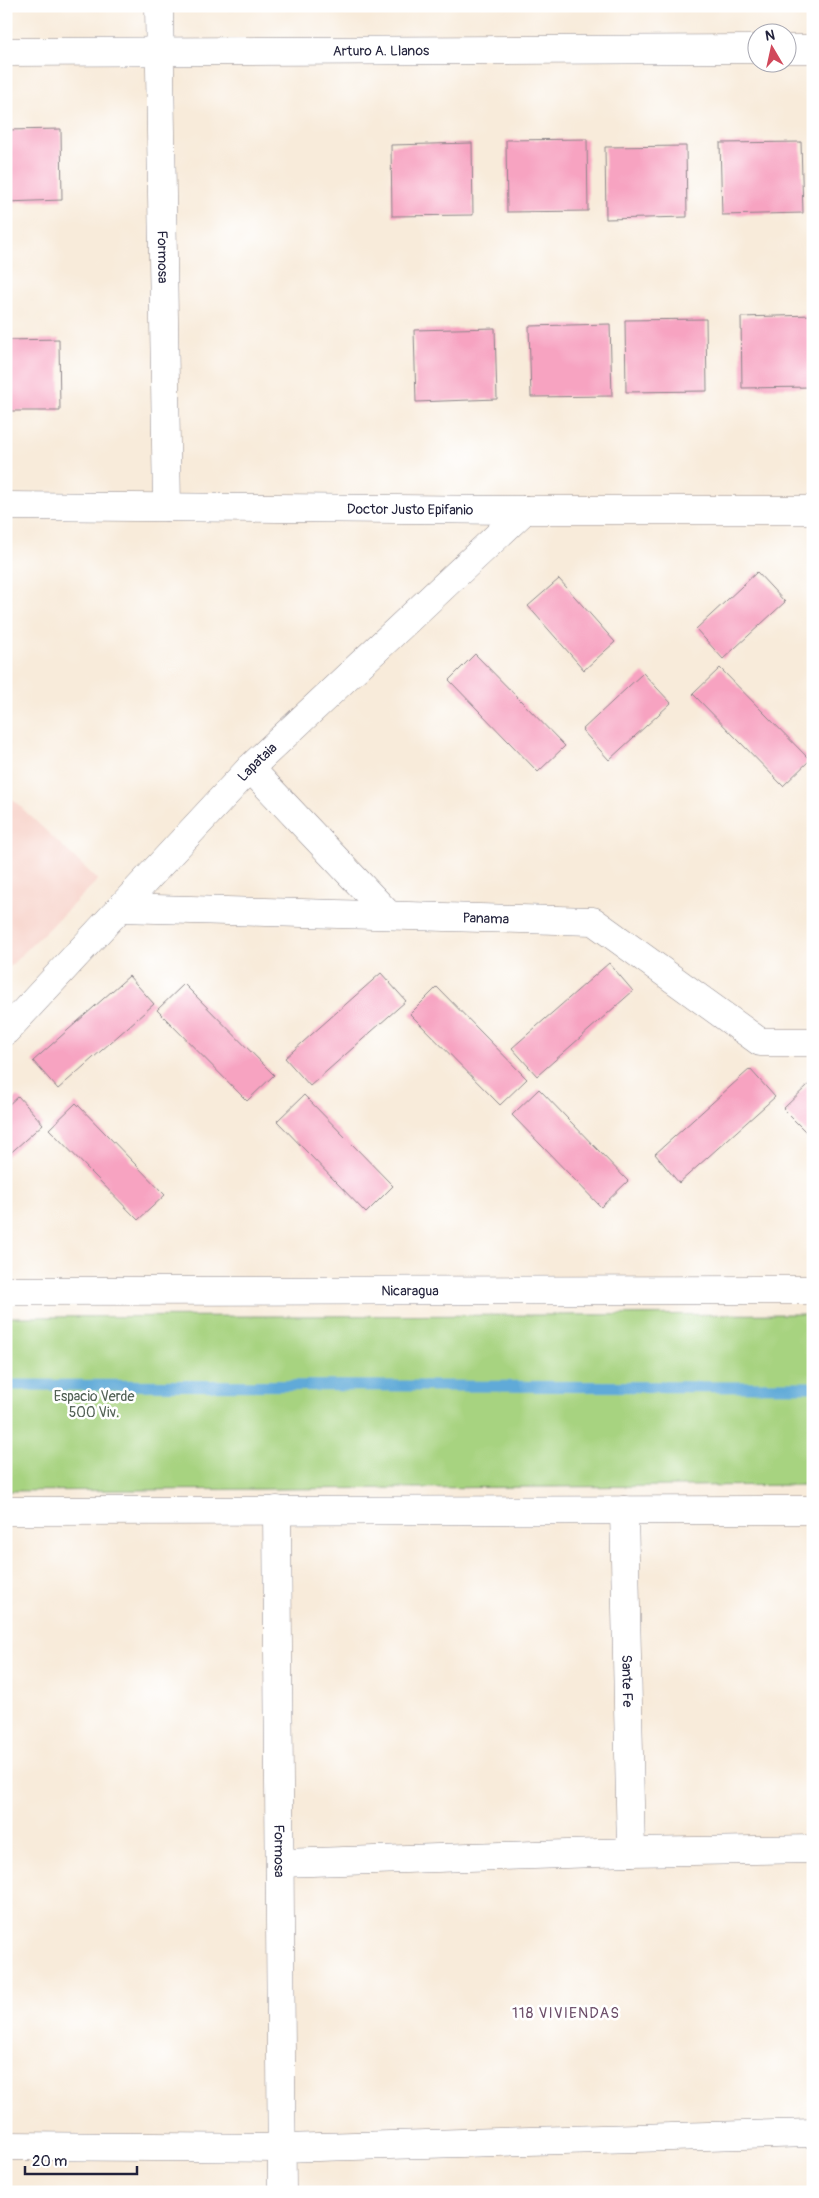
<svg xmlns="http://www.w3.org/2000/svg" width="819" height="2198" font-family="Pangolin,sans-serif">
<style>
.built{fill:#f7d1c8}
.green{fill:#a7d380;stroke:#647a5e}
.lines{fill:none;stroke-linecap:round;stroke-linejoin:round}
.stream{stroke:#61aad8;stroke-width:11}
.building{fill:#f7a3c1}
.street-casing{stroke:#8d868a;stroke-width:29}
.street{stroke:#fff;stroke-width:28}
.labels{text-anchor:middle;stroke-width:5;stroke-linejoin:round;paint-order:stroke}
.street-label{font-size:14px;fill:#22223b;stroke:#fff}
.park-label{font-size:14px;fill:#516053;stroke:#fff}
.neighbourhood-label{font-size:15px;letter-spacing:1px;fill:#6d4f6a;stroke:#fff}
</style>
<rect width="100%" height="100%" fill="#fff"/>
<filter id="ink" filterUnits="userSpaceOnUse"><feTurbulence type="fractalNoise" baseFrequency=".02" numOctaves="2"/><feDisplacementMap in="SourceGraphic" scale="10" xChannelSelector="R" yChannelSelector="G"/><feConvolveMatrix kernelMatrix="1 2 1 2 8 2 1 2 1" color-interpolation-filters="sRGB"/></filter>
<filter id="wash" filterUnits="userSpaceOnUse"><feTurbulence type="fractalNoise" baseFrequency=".0096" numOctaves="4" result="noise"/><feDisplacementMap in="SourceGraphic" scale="20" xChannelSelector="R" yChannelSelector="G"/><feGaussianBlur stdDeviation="1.12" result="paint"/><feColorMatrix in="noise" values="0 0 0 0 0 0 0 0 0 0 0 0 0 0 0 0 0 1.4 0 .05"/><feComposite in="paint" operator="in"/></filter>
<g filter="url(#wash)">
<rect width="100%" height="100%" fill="#f8ebda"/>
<path class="built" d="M6,793L98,880L6,970Z"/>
<path class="green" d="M813,1314V1485L6,1491V1317Z"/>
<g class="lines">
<path class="stream" d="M6,1385L813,1387"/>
</g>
<g id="blocks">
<g class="building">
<path d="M61,129L62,200L6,202V130Z"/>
<path d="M587,139L588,211L507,212L506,140Z"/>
<path d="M801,142L803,213L722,215L720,143Z"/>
<path d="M472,143L473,215L392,216L391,145Z"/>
<path d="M686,146L687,217L606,219L605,147Z"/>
<path d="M813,315V387L742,388L741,317Z"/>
<path d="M706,319L707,391L626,392L625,320Z"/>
<path d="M610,324L612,396L531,397L529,326Z"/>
<path d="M495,328L497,399L416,402L414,330Z"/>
<path d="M59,339L60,411H6V340Z"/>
<path d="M757,572L785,602L723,659L696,629Z"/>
<path d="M559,579L615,642L584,670L528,606Z"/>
<path d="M475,654L565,746L538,772L449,680Z"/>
<path d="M720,668L810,760L783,786L693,694Z"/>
<path d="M643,673L671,703L609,760L582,730Z"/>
<path d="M609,963L633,991L537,1076L512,1048Z"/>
<path d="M381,973L406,1001L310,1086L285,1058Z"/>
<path d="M129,976L154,1004L58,1089L33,1061Z"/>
<path d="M184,984L274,1075L247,1101L157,1010Z"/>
<path d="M437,987L527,1079L500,1105L410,1014Z"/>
<path d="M750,1069L775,1097L679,1183L655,1154Z"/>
<path d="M810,1083L813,1086V1139L783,1109Z"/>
<path d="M539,1089L628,1181L601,1207L512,1115Z"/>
<path d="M304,1095L393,1186L366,1213L277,1121Z"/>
<path d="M18,1096L43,1124L6,1157V1107Z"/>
<path d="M76,1103L165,1195L138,1220L49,1129Z"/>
</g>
</g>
</g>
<g filter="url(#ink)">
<use href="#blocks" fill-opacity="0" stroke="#8d868a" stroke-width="1"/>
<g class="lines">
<g class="street-casing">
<g id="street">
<path id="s1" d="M159,6L167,507"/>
<path d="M786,49H813"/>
<path id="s2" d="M6,52L756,49"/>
<path id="s3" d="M6,506L525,510H813"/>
<path d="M250,768L388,914"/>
<path id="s4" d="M120,908L593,921L760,1042H813"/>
<path id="s5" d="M6,1031L250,768L525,510"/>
<path id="s6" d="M6,1291L813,1290"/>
<path id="s7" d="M277,1510L282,2192"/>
<path id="s8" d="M624,1510L631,1852"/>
<path d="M6,1511L813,1510"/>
<path d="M281,1863L631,1852L813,1849"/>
<path d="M6,2146L282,2148L813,2133"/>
</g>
</g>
<use href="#street" class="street"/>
</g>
</g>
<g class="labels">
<g class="street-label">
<text dy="5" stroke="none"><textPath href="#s2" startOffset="375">Arturo A. Llanos</textPath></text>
<text dy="5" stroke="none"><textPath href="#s1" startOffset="251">Formosa</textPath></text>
<text dy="5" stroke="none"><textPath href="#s3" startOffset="404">Doctor Justo Epifanio</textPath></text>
<text dy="5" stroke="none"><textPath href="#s5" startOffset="368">Lapataia</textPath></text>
<text dy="5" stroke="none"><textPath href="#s4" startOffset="366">Panama</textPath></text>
<text dy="5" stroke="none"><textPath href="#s6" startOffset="404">Nicaragua</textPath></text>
<text dy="5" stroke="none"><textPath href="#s8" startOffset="171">Sante Fe</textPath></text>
<text dy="5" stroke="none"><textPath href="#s7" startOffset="341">Formosa</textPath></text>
</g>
<g class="park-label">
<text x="94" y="1401">Espacio Verde<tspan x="94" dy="16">500 Viv.</tspan></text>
</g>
<g class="neighbourhood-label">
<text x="566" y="2018">118 VIVIENDAS</text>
</g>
</g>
<rect width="819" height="2198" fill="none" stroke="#fff" stroke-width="25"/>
<g transform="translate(772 48) rotate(351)"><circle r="24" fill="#ffffff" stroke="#a7a7b1"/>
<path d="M0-4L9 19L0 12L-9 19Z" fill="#d1495b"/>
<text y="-8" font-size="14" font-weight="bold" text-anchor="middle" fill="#22223b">N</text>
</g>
<path d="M25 2166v8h112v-8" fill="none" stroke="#22223b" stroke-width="2.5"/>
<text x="32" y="2166" font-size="15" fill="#22223b" stroke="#ffffff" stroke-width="4" paint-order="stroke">20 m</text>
</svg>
